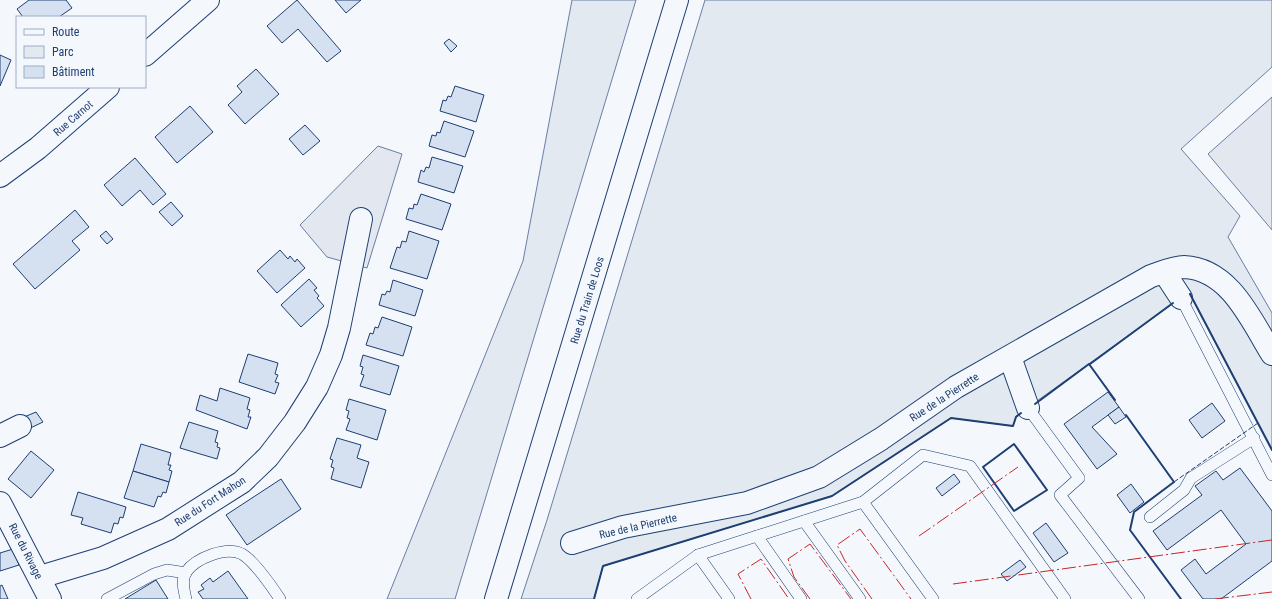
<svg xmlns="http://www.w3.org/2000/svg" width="1272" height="599" font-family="'Roboto Condensed',sans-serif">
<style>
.green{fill:#e3e9f0;stroke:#687fa3}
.parking{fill:#e3e8f0;stroke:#687fa3}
.building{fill:#d5e0f0;stroke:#1d3f73}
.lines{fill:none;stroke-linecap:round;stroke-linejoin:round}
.lane-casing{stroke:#1d3f73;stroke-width:12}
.street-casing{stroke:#1d3f73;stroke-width:24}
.secondary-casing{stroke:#1d3f73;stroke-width:24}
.lane{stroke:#f4f7fb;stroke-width:11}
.street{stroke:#f4f7fb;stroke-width:22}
.secondary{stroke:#f4f7fb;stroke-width:22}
.fence{stroke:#1d3f73;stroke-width:1;stroke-dasharray:5 2;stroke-linecap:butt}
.wall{stroke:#1d3f73;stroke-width:2}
.power{stroke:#c62828;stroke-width:1;stroke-dasharray:14 3 2 3;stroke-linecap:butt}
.labels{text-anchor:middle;stroke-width:3;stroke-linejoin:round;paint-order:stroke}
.street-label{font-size:11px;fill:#1d3f73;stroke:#f4f7fb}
</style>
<rect width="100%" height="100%" fill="#f4f7fb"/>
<g class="green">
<path d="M572,0H636L455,599H387L523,261Z"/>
<path d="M705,0H1272V67L1181,149L1240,216L1228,237L1272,313V450L1189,292L1016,416L1013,426L951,418L832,496L603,566L594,599H521L547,520Z"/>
</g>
<g class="parking">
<path d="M1272,97V230L1208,154Z"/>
<path d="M378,146L402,154L367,268L327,257L300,225Z"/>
</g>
<g class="building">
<path d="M29,0H66L72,8L59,17H23L17,9Z"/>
<path d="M297,0L341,51L327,62L298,29L282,43L267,26Z"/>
<path d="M335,0H361L346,13Z"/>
<path d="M449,39L457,46L451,52L444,43Z"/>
<path d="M0,55L11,60L0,86Z"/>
<path d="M256,69L279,94L245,124L228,105L242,92L237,86Z"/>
<path d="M455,86L484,95L476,122L440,111L443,100L446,101L448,96L451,97Z"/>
<path d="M190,106L213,132L177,163L155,137Z"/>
<path d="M444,121L474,131L465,157L429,146L432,135L436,136L437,132L440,133Z"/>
<path d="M305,125L320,141L303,155L289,139Z"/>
<path d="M432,157L463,166L454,193L418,182L421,170L424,172L426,167L429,168Z"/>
<path d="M135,158L166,194L153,205L140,190L122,206L104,185Z"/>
<path d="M421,194L451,204L442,230L406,219L409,208L413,209L414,204L417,205Z"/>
<path d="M171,202L183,216L172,226L159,212Z"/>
<path d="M75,210L89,227L72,241L80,250L35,289L13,264Z"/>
<path d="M106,231L113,239L107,244L100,236Z"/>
<path d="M409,231L439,241L427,279L390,268L397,247L400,248L402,241L406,242Z"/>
<path d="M280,250L288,259L290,256L295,262L297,259L305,268L277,293L257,271Z"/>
<path d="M309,279L317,288L314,290L319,296L317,298L324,306L301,327L281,305Z"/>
<path d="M393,280L423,290L415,316L379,305L382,294L385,295L387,291L390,292Z"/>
<path d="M382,317L412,327L403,356L366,345L370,333L373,334L375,327L378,328Z"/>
<path d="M248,354L278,363L275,374L278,375L275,382L279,383L275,394L239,382Z"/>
<path d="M363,355L399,366L390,395L360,386L364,375L361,374L363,367L360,366Z"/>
<path d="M220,388L250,398L247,409L250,410L248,417H251L247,429L196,410L200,395L217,401Z"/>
<path d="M1108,392L1119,407L1092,427L1117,454L1097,469L1064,424Z"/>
<path d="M349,399L386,410L377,440L346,430L350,419L347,418L349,411L346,410Z"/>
<path d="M1212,403L1225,421L1202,438L1189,420Z"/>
<path d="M1119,407L1126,417L1115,424L1108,415Z"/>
<path d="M36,412L43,422L22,432L17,420Z"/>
<path d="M189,422L218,431L215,442L218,443L217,447L220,448L217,459L180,448Z"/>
<path d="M337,438L361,445L357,458L369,462L361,488L331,479L334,468L331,467L333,460L330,459Z"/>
<path d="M141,444L171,453L168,465H171L169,470L172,471L169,482L133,471Z"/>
<path d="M31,451L54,470L31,498L8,479Z"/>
<path d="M1240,468L1272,511V561L1221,599H1203L1181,570L1195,559L1206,574L1246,544L1221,510L1167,550L1153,531L1202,495L1195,486L1216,471L1223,480Z"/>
<path d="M133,471L169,482L166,493L163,492L161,497L158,496L154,507L124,498Z"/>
<path d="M954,474L960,482L942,496L936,488Z"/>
<path d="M281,479L301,509L247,545L226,515Z"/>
<path d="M1131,484L1144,502L1130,513L1117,495Z"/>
<path d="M78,492L126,507L123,518L120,517L118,524L114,523L111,533L81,524L83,518L71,515Z"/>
<path d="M1046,523L1068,553L1054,562L1033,533Z"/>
<path d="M13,549L19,565L0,571V553Z"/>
<path d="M1020,560L1026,567L1007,581L1001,574Z"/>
<path d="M228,571L248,599H203L198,592L204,589L201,585L210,578L213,582Z"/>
<path d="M156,580L168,599H125Z"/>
<path d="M2,585L8,599H0V586Z"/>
</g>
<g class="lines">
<g class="lane-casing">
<g id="lane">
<path d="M1181,298L1272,475"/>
<path d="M1028,408L1079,478L1060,495L1139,599"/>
<path d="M863,502L933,599"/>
<path d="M1150,517L1184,490L1191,478L1254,438"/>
<path d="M804,521L860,599"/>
<path d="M757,536L801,599"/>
<path d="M698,555L729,599"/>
<path d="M107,599L154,574L167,570L186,573"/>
<path d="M186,599C184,591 181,580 186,572C196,558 226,546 242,554C254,561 272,587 280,599"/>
<path d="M637,599L698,555L863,502L923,455L970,466L1065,599"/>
</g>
</g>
<g class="street-casing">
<g id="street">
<path d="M1164,272L1181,298"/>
<path d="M1010,357L1028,408"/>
<path d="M0,436L20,426"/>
<path d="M0,503L50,599"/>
<path d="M572,543L623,527L747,503L819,477L881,439L956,387L1151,276C1161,273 1173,267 1184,267C1230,269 1251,320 1272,354"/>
<path d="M40,577L103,558L168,529L242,482L268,457L295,422L317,387L331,355L339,328L361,219"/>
</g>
</g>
<g class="secondary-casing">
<g id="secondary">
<path d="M145,55L208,0"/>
<path d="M0,176L38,148L108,87"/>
<path d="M496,599L677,0"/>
</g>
</g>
<use href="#lane" class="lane"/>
<use href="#street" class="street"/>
<use href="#secondary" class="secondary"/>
<path class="fence" d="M1174,482L1258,423"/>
<g class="wall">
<path d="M1190,294L1272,450"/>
<path d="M1090,364L1173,303"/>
<path d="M1035,404L1089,364L1115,400"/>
<path d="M1126,415L1174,482L1134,512L1130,530L1181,599"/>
<path d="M1014,444L1047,490L1014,511L983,467Z"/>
<path d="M594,599L603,566L832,496L951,418L1013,426L1016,417L1021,413"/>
</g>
<g class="power">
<path d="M919,536L1018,467"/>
<path d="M953,584L1272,540"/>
<path d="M751,599L738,574L761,559L789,599"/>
<path d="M810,599L794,577L788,559L810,544L851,599"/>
<path d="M872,599L845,561L837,545L860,529L911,599"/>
<path d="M1215,599L1272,592"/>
</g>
</g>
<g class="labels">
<g class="street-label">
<text transform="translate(73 118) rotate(-41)" y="4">Rue Carnot</text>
<text transform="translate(587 300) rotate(-73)" y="4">Rue du Train de Loos</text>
<text transform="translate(944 397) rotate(-33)" y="4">Rue de la Pierrette</text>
<text transform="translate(210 501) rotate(-33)" y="4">Rue du Fort Mahon</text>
<text transform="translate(638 526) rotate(-13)" y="4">Rue de la Pierrette</text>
<text transform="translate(26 551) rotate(63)" y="4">Rue du Rivage</text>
</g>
</g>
<rect x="16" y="16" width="130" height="72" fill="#f4f7fb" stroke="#9eadc5"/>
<rect x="24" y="29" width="20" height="6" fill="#f4f7fb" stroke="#9eadc5"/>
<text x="52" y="36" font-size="12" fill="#1d3f73">Route</text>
<rect x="24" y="46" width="20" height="12" fill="#e3e9f0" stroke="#9eadc5"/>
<text x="52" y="56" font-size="12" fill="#1d3f73">Parc</text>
<rect x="24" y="66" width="20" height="12" fill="#d5e0f0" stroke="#9eadc5"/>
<text x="52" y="76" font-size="12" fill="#1d3f73">Bâtiment</text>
</svg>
